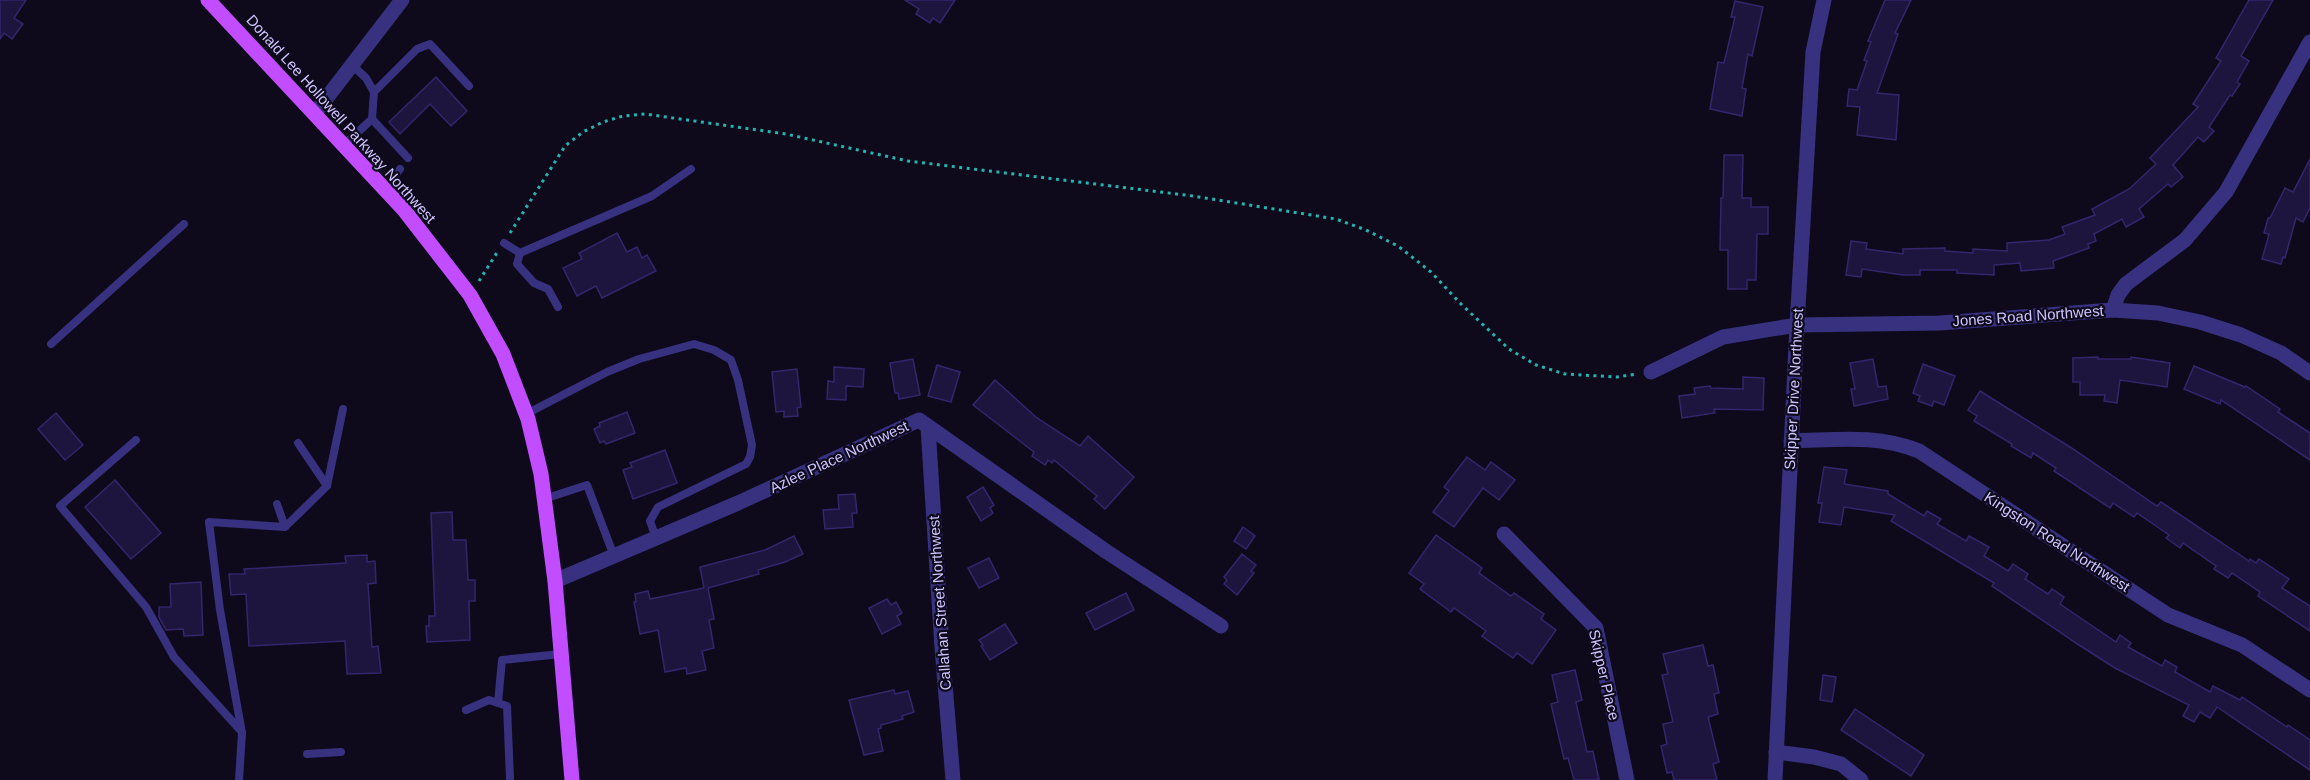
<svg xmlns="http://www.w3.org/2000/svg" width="2310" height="780" font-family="Helvetica,sans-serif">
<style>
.building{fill:#1e153f;stroke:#35256c;stroke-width:1.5}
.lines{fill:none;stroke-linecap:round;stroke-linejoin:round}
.path{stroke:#24b4b0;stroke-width:3;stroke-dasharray:3 4.5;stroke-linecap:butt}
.lane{stroke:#37317f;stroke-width:8}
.street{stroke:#37317f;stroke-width:15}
.primary{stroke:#c24cff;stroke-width:15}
.labels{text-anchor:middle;stroke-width:4.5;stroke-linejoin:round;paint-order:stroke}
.street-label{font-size:15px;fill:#cec5ff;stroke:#0e0a1c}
</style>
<rect width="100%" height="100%" fill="#0e0a1c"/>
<g class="building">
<path d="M0,0H26L14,18L23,24L12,39L4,33L0,39Z"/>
<path d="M905,0H955L940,23L933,18L930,23L916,14L919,9Z"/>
<path d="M1885,0H1911L1895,33L1898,34L1877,93L1899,95L1896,140L1857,135L1860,107L1847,106L1849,89L1857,90L1867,61L1864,60L1871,42L1868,41Z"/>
<path d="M2249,0H2273L2241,56L2249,61L2237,82L2240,84L2232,96L2230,95L2209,127L2214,131L2204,142L2198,137L2173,165L2183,177L2171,187L2168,184L2139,209L2144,217L2126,227L2122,219L2094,234L2096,241L2088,244L2089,248L2053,261L2054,268L2021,271L2020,263L1994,265V275L1957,273V270H1920V275H1903L1862,269L1861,277L1846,275L1851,241L1867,243L1866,249L1903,254V249L1945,248V251L1973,253V249L2007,251V243L2049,240L2065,234L2062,227L2095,215L2092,209L2129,189L2156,164L2150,158L2198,107L2193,104L2221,61L2216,58Z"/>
<path d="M1735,1L1763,7L1752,56L1748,54L1742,88L1746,89L1742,116L1710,109L1718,62L1724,63L1735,17H1731Z"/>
<path d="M436,77L467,111L451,126L430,104L400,134L389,122Z"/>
<path d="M1724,155H1743L1742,198H1751V207H1768V234H1757L1756,280H1747V289H1728V250H1720L1721,198H1723Z"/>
<path d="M2310,159V208L2303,222L2296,218L2285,258L2283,257L2281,264L2262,259L2269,234L2264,233L2268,218H2270L2285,188L2293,192Z"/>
<path d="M617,233L627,252L637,247L642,258L647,255L656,271L602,298L596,286L577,296L563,268L582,259L579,253Z"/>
<path d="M2098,357V359H2131V357L2170,363L2167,387L2120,380L2117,403L2104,401L2105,395H2080V382H2073V358Z"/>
<path d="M913,359L920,395L899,399L898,393H895L890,363Z"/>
<path d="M1873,359L1878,387L1886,386L1888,399L1854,406L1851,389H1855L1850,363Z"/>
<path d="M1923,364L1955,376L1944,405L1934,401L1932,406L1918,401L1920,396L1913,393Z"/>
<path d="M937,365L960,372L951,402L928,396Z"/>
<path d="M2194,366L2245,387L2246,386L2280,409L2278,412L2310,433V460L2221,400L2220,404L2184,389Z"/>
<path d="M834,367L864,369L863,387L846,386V400L827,399L828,381L834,382Z"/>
<path d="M797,369L801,407L797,408L798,416L784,417V411L776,412L772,372Z"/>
<path d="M1743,377L1764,378L1763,410L1714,409L1715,413L1682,418L1679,396L1695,394L1694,388L1710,386L1711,388L1743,389Z"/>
<path d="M995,380L1037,418L1080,446L1088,436L1134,477L1105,509L1094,499L1097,496L1091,491L1054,460L1052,463L1048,460L1045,465L1032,456L1034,452L973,405Z"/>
<path d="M1980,391L2070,447L2157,506L2161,502L2249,561L2250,559L2256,563L2259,559L2289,579L2282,588L2310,606V631L2258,596L2260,592L2232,573L2228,578L2214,569L2216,566L2183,543L2180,548L2166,538L2169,535L2137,513L2134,517L2113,503L2110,508L2054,471L2056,468L2033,453L2031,458L2011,446L2012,444L1974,421L1977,416L1968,410Z"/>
<path d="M627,412L635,433L606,444L604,441L600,443L594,429L600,426L599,423Z"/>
<path d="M56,413L83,445L65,460L38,429Z"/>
<path d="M665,450L677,483L633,499L623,470L632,467L630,463Z"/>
<path d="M1467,457L1485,470L1491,462L1515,480L1499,500L1483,488L1454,527L1433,512L1449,491L1444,487Z"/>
<path d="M1824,467L1847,470L1844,484L1888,491V494L1924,516L1927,511L1941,519L1937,524L1966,541L1969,536L1989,547L1984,556L2008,571L2013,564L2028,574L2025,579L2048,594L2052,589L2064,597L2060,604L2116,642L2120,635L2131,643L2128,647L2162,666L2165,660L2177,667L2175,672L2210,692L2213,686L2240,700L2242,697L2287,727L2288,725L2310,740V770L2217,707L2210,718L2200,712L2194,722L2183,716L2189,705L2115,668L2079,645L1992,586L1994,583L1891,521L1895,515L1844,507L1841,525L1819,522L1822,503H1818Z"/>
<path d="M115,480L161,533L131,559L85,507Z"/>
<path d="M983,487L994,505L990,508L993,513L981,521L967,497Z"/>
<path d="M855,494L857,513H852L853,527L825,529L823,510L839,509L838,495Z"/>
<path d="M452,512L453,540H466L468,580H475V601H469L470,640L427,642L426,626H429V616H435L431,513Z"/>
<path d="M1243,527L1255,536L1246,549L1234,541Z"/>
<path d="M1436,535L1482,568L1479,573L1511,596L1514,593L1544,614L1541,619L1556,630L1532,664L1517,653L1513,658L1482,636L1486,631L1454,608L1451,612L1420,589L1424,584L1409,573Z"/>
<path d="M794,536L803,554L785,562L758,570L759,574L708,588L714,619L709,620L714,648L702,651L706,670L687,674L686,668L665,672L658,630L640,634L634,602H636L635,594L648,591L650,599L704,588L700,567L765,550Z"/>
<path d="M1242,554L1256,565L1251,571L1254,573L1237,595L1224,584L1227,580L1224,577Z"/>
<path d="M367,555V562L375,561L376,583L368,584L372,647L378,646L381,673L347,674L345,641L249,646L246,594L231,595L229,574H245L244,569L346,563L345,556Z"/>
<path d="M989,558L999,578L979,588L968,568Z"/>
<path d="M201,582L203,635L184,636L183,629L166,630L159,617V607H171L170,584Z"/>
<path d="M1126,593L1134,610L1095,630L1086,613Z"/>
<path d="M887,599L891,605L896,602L902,613L897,616L901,624L882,634L869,608Z"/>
<path d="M1005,624L1017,643L990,660L981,646L983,645L979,640Z"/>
<path d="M1703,645L1708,666L1713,665L1719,693L1714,694L1718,714L1708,717L1719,762L1713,764L1717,780H1674L1672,772L1667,773L1661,746L1667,744L1663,724L1673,722L1662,675L1668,674L1663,654Z"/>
<path d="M1575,670L1582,700L1576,702L1587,752L1593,751L1599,780H1574L1568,758L1564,759L1551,704L1558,702L1552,675Z"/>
<path d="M1823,675L1836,677L1832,702L1820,700Z"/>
<path d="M894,690L895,694L908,691L914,712L902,716L903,719L881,725V728L878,729L883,751L864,755L849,700Z"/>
<path d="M1855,709L1924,755L1911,776L1841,730Z"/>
</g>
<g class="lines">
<g class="path">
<path d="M510,233L565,146L583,132L603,122L623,116L645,114L786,134L908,161L1193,196L1336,219L1366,230L1398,246L1431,272L1461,304L1509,349L1536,365L1565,374L1617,377L1637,374"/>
<path d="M479,281L498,251"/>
</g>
<g class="lane">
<path d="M352,65L366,78L374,92"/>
<path d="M372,119L408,158"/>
<path d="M344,145L372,119L374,92L417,49L430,44L469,86"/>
<path d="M385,190L400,169"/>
<path d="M504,243L520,253L652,196L691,169"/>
<path d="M520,253L517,264L534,283L548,289L558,307"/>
<path d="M51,344L184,224"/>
<path d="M526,414L607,372L639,359L694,344L714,350L731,360L738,380L752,445L750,457L746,464L658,507L650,521L656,538"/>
<path d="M136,440L60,506L146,607L174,657L242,732"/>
<path d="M298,443L327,486"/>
<path d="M544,499L587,485L614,556"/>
<path d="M277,504L285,527"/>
<path d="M498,703L502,660L561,654"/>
<path d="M466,710L489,700L507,706L510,780"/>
<path d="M307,754L341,752"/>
<path d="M239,780L242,733L220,610L209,522L285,527L327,486L343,409"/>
</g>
<g class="street">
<path d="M315,113L402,0"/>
<path d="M2113,310L2118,295L2126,284L2185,240L2226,192L2310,42"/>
<path d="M1651,372L1723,337L1797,325L1940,323L2113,310L2158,313L2200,322L2241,335L2281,353L2310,373"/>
<path d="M928,427L942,648L953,780"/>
<path d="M1791,441C1837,440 1876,434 1919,451L2168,615L2242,645L2310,690"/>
<path d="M1504,534L1596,628L1627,780"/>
<path d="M555,581L738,503L919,420L1107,552L1221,626"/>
<path d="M1776,752L1814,757L1841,764L1861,780"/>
<path d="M1775,780L1797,325L1813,52L1824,0"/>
</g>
<path class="primary" d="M208,0L404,210L470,295L503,354L528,419L541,474L555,581L572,780"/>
</g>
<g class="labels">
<g class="street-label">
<text transform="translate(341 119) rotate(48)" y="5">Donald Lee Hollowell Parkway Northwest</text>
<text transform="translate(2028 316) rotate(-4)" y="5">Jones Road Northwest</text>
<text transform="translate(1794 389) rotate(-87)" y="5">Skipper Drive Northwest</text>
<text transform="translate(839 457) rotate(-25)" y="5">Azlee Place Northwest</text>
<text transform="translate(2057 542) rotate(33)" y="5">Kingston Road Northwest</text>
<text transform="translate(940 603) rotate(-94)" y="5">Callahan Street Northwest</text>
<text transform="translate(1604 675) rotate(77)" y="5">Skipper Place</text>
</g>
</g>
</svg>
